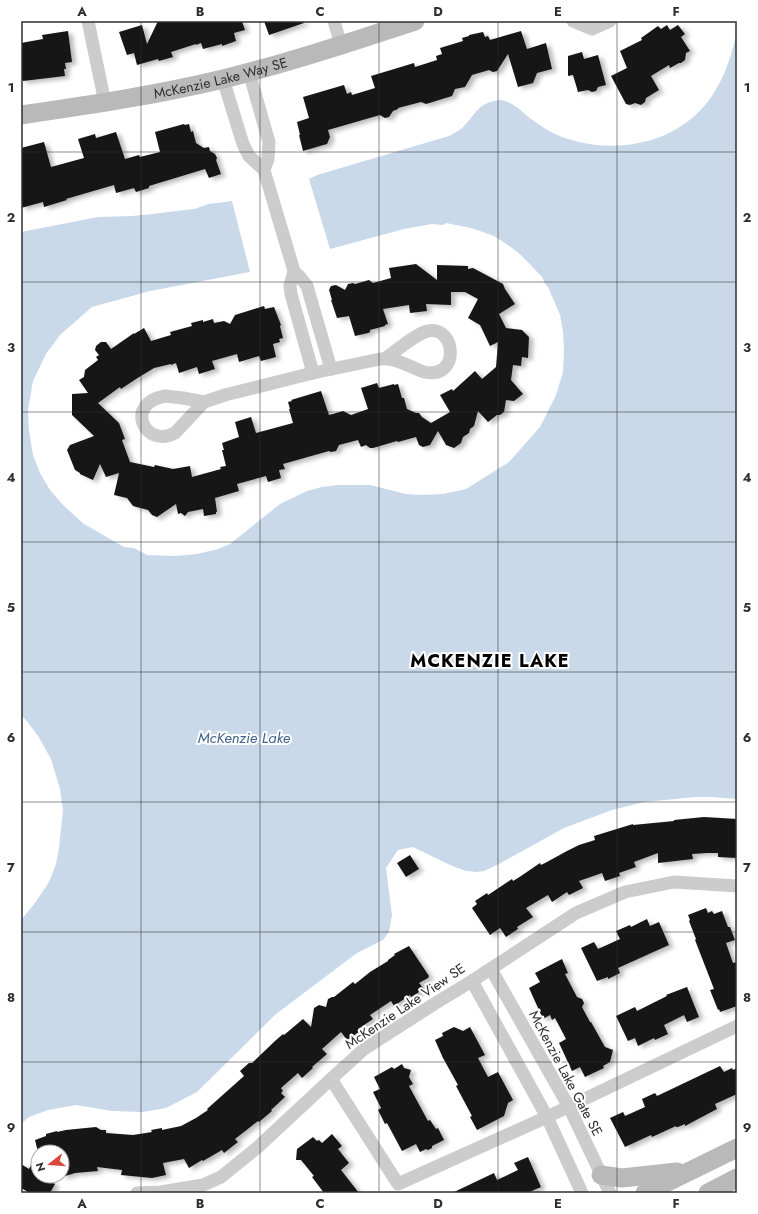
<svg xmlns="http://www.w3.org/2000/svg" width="758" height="1214" font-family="Jost,sans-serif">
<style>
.water{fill:#cad9ea}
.building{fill:#161616;filter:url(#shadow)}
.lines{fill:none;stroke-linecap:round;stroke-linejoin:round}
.street{stroke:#ccc;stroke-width:13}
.secondary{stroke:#b9b9b9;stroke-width:19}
.grid{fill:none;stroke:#2f2f2f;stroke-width:1;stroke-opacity:0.55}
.labels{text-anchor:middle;stroke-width:4;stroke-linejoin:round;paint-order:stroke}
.street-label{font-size:14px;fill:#2f2f2f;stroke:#fff}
.water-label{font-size:15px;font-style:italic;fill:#41638c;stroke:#fff}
.district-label{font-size:18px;font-weight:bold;letter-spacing:1px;fill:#000;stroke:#fff}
.neatline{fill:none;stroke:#2f2f2f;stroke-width:1.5}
.grid-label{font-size:13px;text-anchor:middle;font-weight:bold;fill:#2f2f2f}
</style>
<defs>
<filter id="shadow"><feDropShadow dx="4.5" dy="2.5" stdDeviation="2" flood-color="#0004"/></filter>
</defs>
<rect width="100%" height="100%" fill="#fff"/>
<path class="water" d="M737,31V799L712,797H696L644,802L612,810L564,828L497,865L484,871L477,872L466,871L450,865L413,847L398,850L386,868L392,915L389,932L383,940L357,953L276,1014L197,1092L166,1108L143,1112L112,1111L76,1105L48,1110L29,1117L21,1124V920L35,903L49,882L56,864L59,848L63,810L60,789L51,759L38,736L26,720L21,715V232L98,217L132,216L152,214L194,209L209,204L232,201L250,272L150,291L92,307L60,335L46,354L33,381L28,410L29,431L33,455L40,473L50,490L63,505L84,524L124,547L134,548L147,555L176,556L197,554L218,549L230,544L280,504L307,491L322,487L338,485H370L406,494L421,495L443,494L466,489L509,462L540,427L556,395L563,372L564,350L563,331L560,315L548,287L545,284L542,277L521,255L508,245L494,236L471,228L446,223L443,225L432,224L404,229L330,249L309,179L317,175L449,136C454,133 459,131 462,128C474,117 476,105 494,101C496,101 498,100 500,100C512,101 522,112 531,119C541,126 551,133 562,137C617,157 684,143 715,91C727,72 732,52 737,31Z"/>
<g class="building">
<path d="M158,21H242L245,30L234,33L236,41L222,46V44L203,49L201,43L196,45V44L171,52L173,57L159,61L158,59L137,65L134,53L127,55L119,32L142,25L147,44Z"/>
<path d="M264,21H304V23L269,35Z"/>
<path d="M667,25L670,30L678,25L685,34L681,37L690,51L686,53L685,60L681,63H679L670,68L669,65L651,76L659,90L646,98L645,102L641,105L635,103L630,105L626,104L611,76L627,68L620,51L642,40L641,38L658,26L661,29Z"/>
<path d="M68,31L72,62L65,63L66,69H64L65,76L23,81V80H21V43L43,39L42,35Z"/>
<path d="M521,31L527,49L546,43L552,69L537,73L533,83L518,87L508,54L497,71L493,72L489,70L472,75L465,87L455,89L452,96L426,104L421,102L398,108V109L393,111L389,117L385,118L380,115L328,130L330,137L327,144L303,151L299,135H300L297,122L309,118L303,97L344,85L347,94L351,92L352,95L375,88L371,76L414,63L415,67L437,60L436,56L442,54L440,48L463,41L462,38L469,36V35L483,32L485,37L488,36L490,40Z"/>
<path d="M582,52L584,59L598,55L606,85L598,87L596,91L592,92L588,90L578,92L573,75L568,76V56Z"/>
<path d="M184,124L185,125L189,124L191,132L193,131L196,143L204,148L209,147L210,151L215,154L217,158L216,160L221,174L209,178L205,169L149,186V188L136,192L134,188L116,193L114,185L66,199L67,200L44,207L43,202L21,208V148L44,142L51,167L84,158L78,139L95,134L96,138L116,132L125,159L139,155L140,157L160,152L155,132Z"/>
<path d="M416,264L437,280V265L468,266V269L473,268L503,284L505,289L515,304L499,314L506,328L522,330L529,337L528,358L522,357L521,366L513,365L511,380L523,394L514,401L506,400L504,412L500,415H497L488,422L478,411L474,426L470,429L469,433L463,437L461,443L454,448L446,445L438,431L430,445L423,447L419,445L416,437L398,442L397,441L373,448H370L366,445L361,447L358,440L339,445L336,451L331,452L329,451L283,464L285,469L279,470L281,478L268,482L266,476L237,484L239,491L215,498L217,512H216V514L204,516L203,509L188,512L185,516L181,513L178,514L176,504L157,517L152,515L148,510L133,506L127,498L114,495L119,473L106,477L100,464L93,480L80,474V473L75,470L67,450L70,445L94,436L72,415V394L88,393L79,380L84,377L85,370L98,360L96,357L99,355L95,350L96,346L101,342H106L111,349L134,333V334L144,328L151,341L171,335L170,332L192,326L191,323L203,320V322L213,319L214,323L224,321L230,324L235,315L264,306L265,309L274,307L281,325L280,326L283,338L279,339L280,342L273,344L276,357L261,361L259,356L239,362L237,354L212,361L215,369L199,374L197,367L179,373L176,363L171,365V364L154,368L136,379L121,389L120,387L98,403L119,423L125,439L122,440L130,462L154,467L155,465L173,469L190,466L192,477L221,469L220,467L226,466L222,450H224L222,443L239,437L235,422L251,417L256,433L293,423L289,409H290L288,402L292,401L291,400L321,391L329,415L343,411L351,415L368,409L361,388L377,383L379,388L394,384V385L398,384L402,398H404L407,409L416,413H419L422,417L431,423L450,412L440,395L452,389L453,391L475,371L482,379L496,367L498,342L490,346L480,325L468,318L478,299L465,292H451V305L426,304L427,311L410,313L409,305L383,309L388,324L385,325V326L370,330V332L368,333L355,336L349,316L337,318L331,300H332L329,290L331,286L336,285L345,290L348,284L353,283L355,284L369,280L373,283L391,278L389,268Z"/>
<path d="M704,817L737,819V858L718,857V853H707L692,854L693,859L658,863V853L634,862L636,867L619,873L620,876L605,881L602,873L579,881L583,888L569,895L567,892L552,902L548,895L526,908L533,917L517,927L518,929L506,937L500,928L490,935L472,908L477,904L475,901L487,893L488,895L512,879L513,881L521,876L540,863L541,865L545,863L567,851L579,845L595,840L594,836L633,824V825L674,821V820Z"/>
<path d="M410,855L419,869L406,877L397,863Z"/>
<path d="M706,908L708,913L712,911L714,914L722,911L728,927H730L735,940L726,943L733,963L737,962V1006L720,1012L719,1009L718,1010L710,990L714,989L695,940L696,939L689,921L690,920L688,915Z"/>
<path d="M647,919L650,926L659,922L669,945L618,968L620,973L608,979V977L597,981L581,948L594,942L598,949L620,939L616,931L630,925L631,927Z"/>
<path d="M409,946L429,976L428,978L419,983L424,989L411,997L410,995L394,1006L391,1001L370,1015L373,1019L358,1029L360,1031L347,1040L341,1032L322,1049L327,1054L312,1067L313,1068L302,1078L298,1073L281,1088L283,1091L281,1093L285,1097L271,1110L272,1111L259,1122L258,1121L235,1139L238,1142L224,1153L222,1150L203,1161L202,1160L189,1168L184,1159L163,1163L166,1175L152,1178L121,1175L122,1170L97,1167L98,1171L75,1173L62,1177V1152H38L35,1140L46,1136V1134L57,1131V1132L66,1130L96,1127L101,1130H106V1133L133,1135L152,1132L151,1130L162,1128V1130L181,1126L196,1118L208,1110L207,1109L244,1076L240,1071L249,1063H252L275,1041L283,1034L284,1035L303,1019L311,1027L314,1008L319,1005L326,1007L328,999L332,997H334L353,982L355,984L370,972L388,961V960L395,955L394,954Z"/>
<path d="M562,959L568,973L565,974L577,997L582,999L584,1003L582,1007L590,1022H591L605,1047L613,1050L610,1062L603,1066L604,1068L585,1077L580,1067L572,1071L559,1043L566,1039L555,1018L552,1020L550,1015L543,1019L529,988L540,982L535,973Z"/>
<path d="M687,987L699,1017L687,1022L684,1015L664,1025L668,1034L655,1040L654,1038L638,1046L635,1038L628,1041L616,1016L635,1007L637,1011L667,996L666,995Z"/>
<path d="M454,1027L463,1031L470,1027L485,1055L478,1058L488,1077L498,1072L513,1100L508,1103L504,1116L477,1130L470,1117L472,1116L456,1086L458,1085L443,1058L435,1040L443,1036L442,1033Z"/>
<path d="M402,1064L404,1068L411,1070L409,1077L413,1084L409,1086L428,1121L430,1120L436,1129L438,1128L444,1140L432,1146V1148L428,1150L426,1149L420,1152L416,1144L402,1151L387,1123L385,1124L378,1110L381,1108L373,1092L380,1089L374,1077L392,1067L394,1069Z"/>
<path d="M720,1066L724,1072L732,1068L733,1070L737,1068V1094L715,1104L717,1109L685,1126V1124L678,1127H676V1126L652,1137L651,1135L625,1147L610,1118L623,1112L625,1116L645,1107L642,1099L655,1093L657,1096Z"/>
<path d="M332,1134L342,1146L338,1149L349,1163L341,1170L359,1193H324L312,1177L314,1176L301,1160H296L297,1149L313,1137L317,1141L319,1140L322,1143Z"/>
<path d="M38,1152V1176H42L55,1184L50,1193H30L21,1188V1164L29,1169Z"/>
<path d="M528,1157L541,1187L527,1193H452L494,1173L497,1180L518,1170L514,1163Z"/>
</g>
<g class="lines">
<g class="street">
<path d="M88,21L105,103"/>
<path d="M334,21L341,45"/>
<path d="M573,21L592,29L610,21"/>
<path d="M249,72L269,142L268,159L264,170"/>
<path d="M223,79L243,144L249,156L264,170L294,271L290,286L291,294L313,373"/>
<path d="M294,271L300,277L307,286L331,369"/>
<path d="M165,396L183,398L204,402L175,433C145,449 123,404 165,396Z"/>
<path d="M204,402L225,395L313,373L380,359C395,357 410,367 424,372C461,380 456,325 428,331C417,333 396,351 386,358"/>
<path d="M491,969L569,1107L610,1193"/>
<path d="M472,981L547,1117L582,1193"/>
<path d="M331,1079L398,1184L547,1117L737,1026"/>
<path d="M137,1193L161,1192L203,1185L221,1177L258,1147L331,1079L364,1049L434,1004L472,981L576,913L625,892L674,882L737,886"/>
</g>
<g class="secondary">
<path id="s1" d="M21,115C89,105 157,95 223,79C288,63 351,42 415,21"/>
<path d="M601,1175L622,1178L677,1172"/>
<path d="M645,1193L737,1148"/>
<path d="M708,1193L737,1178"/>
</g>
</g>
<path class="grid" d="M141,21V1193M260,21V1193M379,21V1193M498,21V1193M617,21V1193M21,152H737M21,282H737M21,412H737M21,542H737M21,672H737M21,802H737M21,932H737M21,1062H737"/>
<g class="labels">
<g class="street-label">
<text dy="5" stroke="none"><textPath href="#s1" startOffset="203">McKenzie Lake Way SE</textPath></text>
<text transform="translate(405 1006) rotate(-34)" y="5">McKenzie Lake View SE</text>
<text transform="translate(566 1073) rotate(62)" y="5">McKenzie Lake Gate SE</text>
</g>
<g class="water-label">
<text x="244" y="743">McKenzie Lake</text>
</g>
<g class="district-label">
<text x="490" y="667">MCKENZIE LAKE</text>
</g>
</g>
<rect width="758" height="1214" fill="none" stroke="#ffffff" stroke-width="44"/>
<g transform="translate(50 1164) rotate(253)"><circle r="19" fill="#ffffff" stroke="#acacac"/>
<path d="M0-3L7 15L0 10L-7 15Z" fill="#db483b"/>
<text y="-6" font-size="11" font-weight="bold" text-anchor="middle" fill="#2f2f2f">N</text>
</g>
<rect x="22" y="22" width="714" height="1170" class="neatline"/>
<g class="grid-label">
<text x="82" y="16">A</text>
<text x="200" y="16">B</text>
<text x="320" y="16">C</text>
<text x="438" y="16">D</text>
<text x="558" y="16">E</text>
<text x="676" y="16">F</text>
<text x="11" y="92">1</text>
<text x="747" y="92">1</text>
<text x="11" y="222">2</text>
<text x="747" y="222">2</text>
<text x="11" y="352">3</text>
<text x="747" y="352">3</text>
<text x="11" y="482">4</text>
<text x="747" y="482">4</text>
<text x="11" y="612">5</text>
<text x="747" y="612">5</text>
<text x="11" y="742">6</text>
<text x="747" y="742">6</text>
<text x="11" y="872">7</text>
<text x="747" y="872">7</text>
<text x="11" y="1002">8</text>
<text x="747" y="1002">8</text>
<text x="11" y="1132">9</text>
<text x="747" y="1132">9</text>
<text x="82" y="1208">A</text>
<text x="200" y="1208">B</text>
<text x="320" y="1208">C</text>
<text x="438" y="1208">D</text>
<text x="558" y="1208">E</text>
<text x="676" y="1208">F</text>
</g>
</svg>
